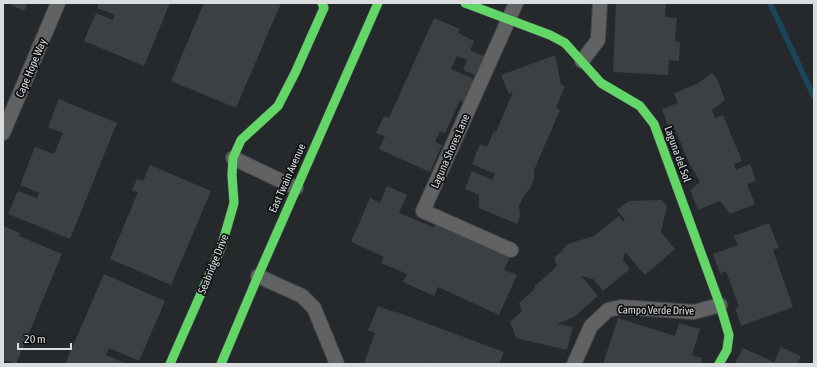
<svg xmlns="http://www.w3.org/2000/svg" width="817" height="367" font-family="'Asap Condensed',sans-serif">
<style>
.lines{fill:none;stroke-linecap:round;stroke-linejoin:round}
.stream{stroke:#1a455a;stroke-width:5.5}
.building{fill:#3d4042}
.street-casing{stroke:#434649;stroke-width:16}
.fast-casing{stroke:#434649;stroke-width:10}
.street{stroke:#606264;stroke-width:14}
.fast{stroke:#63d668;stroke-width:9}
.labels{text-anchor:middle;stroke-width:3.5;stroke-linejoin:round;paint-order:stroke}
.street-label{font-size:11px;fill:#dadde0;stroke:#0f1113}
</style>
<rect width="100%" height="100%" fill="#26292b"/>
<g class="lines">
<path class="stream" d="M770,3L814,97"/>
</g>
<g class="building">
<path d="M7,3H28L24,11Z"/>
<path d="M99,3H170L144,66L84,41L96,13L113,20L115,15L97,8Z"/>
<path d="M204,3H281L236,108L171,81Z"/>
<path d="M616,3H666L665,17L677,18L675,41L680,42L679,61L669,60L668,75L613,72Z"/>
<path d="M434,18L460,29L458,33L474,41L470,50L484,56L475,75L463,70L467,60L457,56L451,69L476,80L466,103L460,100L445,133L440,131L435,142L442,145L430,172L379,149L385,136L376,133L384,116L389,118Z"/>
<path d="M555,55L561,84L565,86L556,108L560,110L534,170V179L530,188L523,197L519,206L520,217L517,224L479,208V195L465,189L472,171L492,180L495,174L472,164L480,144L487,147L494,131L496,132L513,92L509,94L501,75Z"/>
<path d="M712,73L717,79L725,100L712,110L715,118L723,115L742,161L734,164L736,170L750,164L756,181L747,184L755,204L730,214L720,201L698,210L690,190L700,182L696,174L690,165L674,127L669,129L662,109L678,103L674,93L697,84Z"/>
<path d="M59,99L117,123L70,239L8,214L18,191L37,198L39,193L20,185L35,147L54,154L63,133L48,127Z"/>
<path d="M150,165L211,191L171,285L110,259L138,192L132,190L137,179L143,181Z"/>
<path d="M387,186L407,195L399,213L433,227L438,224L510,257L504,270L517,275L499,315L438,287L434,296L403,282L407,274L381,263L384,257L351,242L370,198L380,203Z"/>
<path d="M662,200L667,206L661,232L675,249L645,275L625,252L623,260L630,269L603,291L593,279L581,276L598,296L574,317L557,324L573,327L567,350L516,338L510,322L522,311L519,303L534,290L535,286L557,266L554,258L561,252L567,244L594,236L619,216L623,222L625,220L617,210L629,201Z"/>
<path d="M769,223L779,248L773,250L793,307L741,326L735,308L739,307L726,271L720,274L713,254L738,245L734,236Z"/>
<path d="M3,226L20,233L19,236L62,254L16,364L3,360Z"/>
<path d="M104,274L165,301L139,361L109,348L106,355L127,364H65Z"/>
<path d="M378,306L394,312V311L504,352L499,364H431L426,362L425,364L364,363L375,333L368,330Z"/>
<path d="M618,318L675,336L679,323L700,329L692,355L702,358L700,364H603Z"/>
<path d="M781,347L801,356L797,364H735L743,348L774,362Z"/>
</g>
<g class="lines">
<g class="street-casing">
<g id="street">
<path d="M582,61L598,40L600,3"/>
<path d="M3,133L58,3"/>
<path d="M233,158L296,188"/>
<path d="M511,250L423,211L516,3"/>
<path d="M258,276L302,296L314,308L337,364"/>
<path d="M574,364L591,326L608,310L621,307L694,312L720,305"/>
</g>
</g>
<g class="fast-casing">
<g id="fast">
<path d="M465,3L550,35L565,43L601,83L640,106L654,124L720,305L729,335L727,350L719,364"/>
<path d="M170,364L221,248L234,203L232,175L233,158L241,140L278,106L295,73L324,8L322,3"/>
<path d="M221,364L258,276L378,3"/>
</g>
</g>
<use href="#street" class="street"/>
<use href="#fast" class="fast"/>
</g>
<g class="labels">
<g class="street-label">
<text transform="translate(31 68) rotate(-67)" y="4">Cape Hope Way</text>
<text transform="translate(450 151) rotate(-66)" y="4">Laguna Shores Lane</text>
<text transform="translate(678 154) rotate(70)" y="4">Laguna del Sol</text>
<text transform="translate(287 178) rotate(-66)" y="4">East Twain Avenue</text>
<text transform="translate(213 264) rotate(-68)" y="4">Seabridge Drive</text>
<text transform="translate(656 310) rotate(1)" y="4">Campo Verde Drive</text>
</g>
</g>
<rect width="817" height="367" fill="none" stroke="#dadde0" stroke-width="8"/>
<path d="M18 343v6h53v-6" fill="none" stroke="#dadde0" stroke-width="2"/>
<text x="24" y="343" font-size="12" fill="#dadde0" stroke="#0f1113" stroke-width="3" paint-order="stroke">20 m</text>
</svg>
